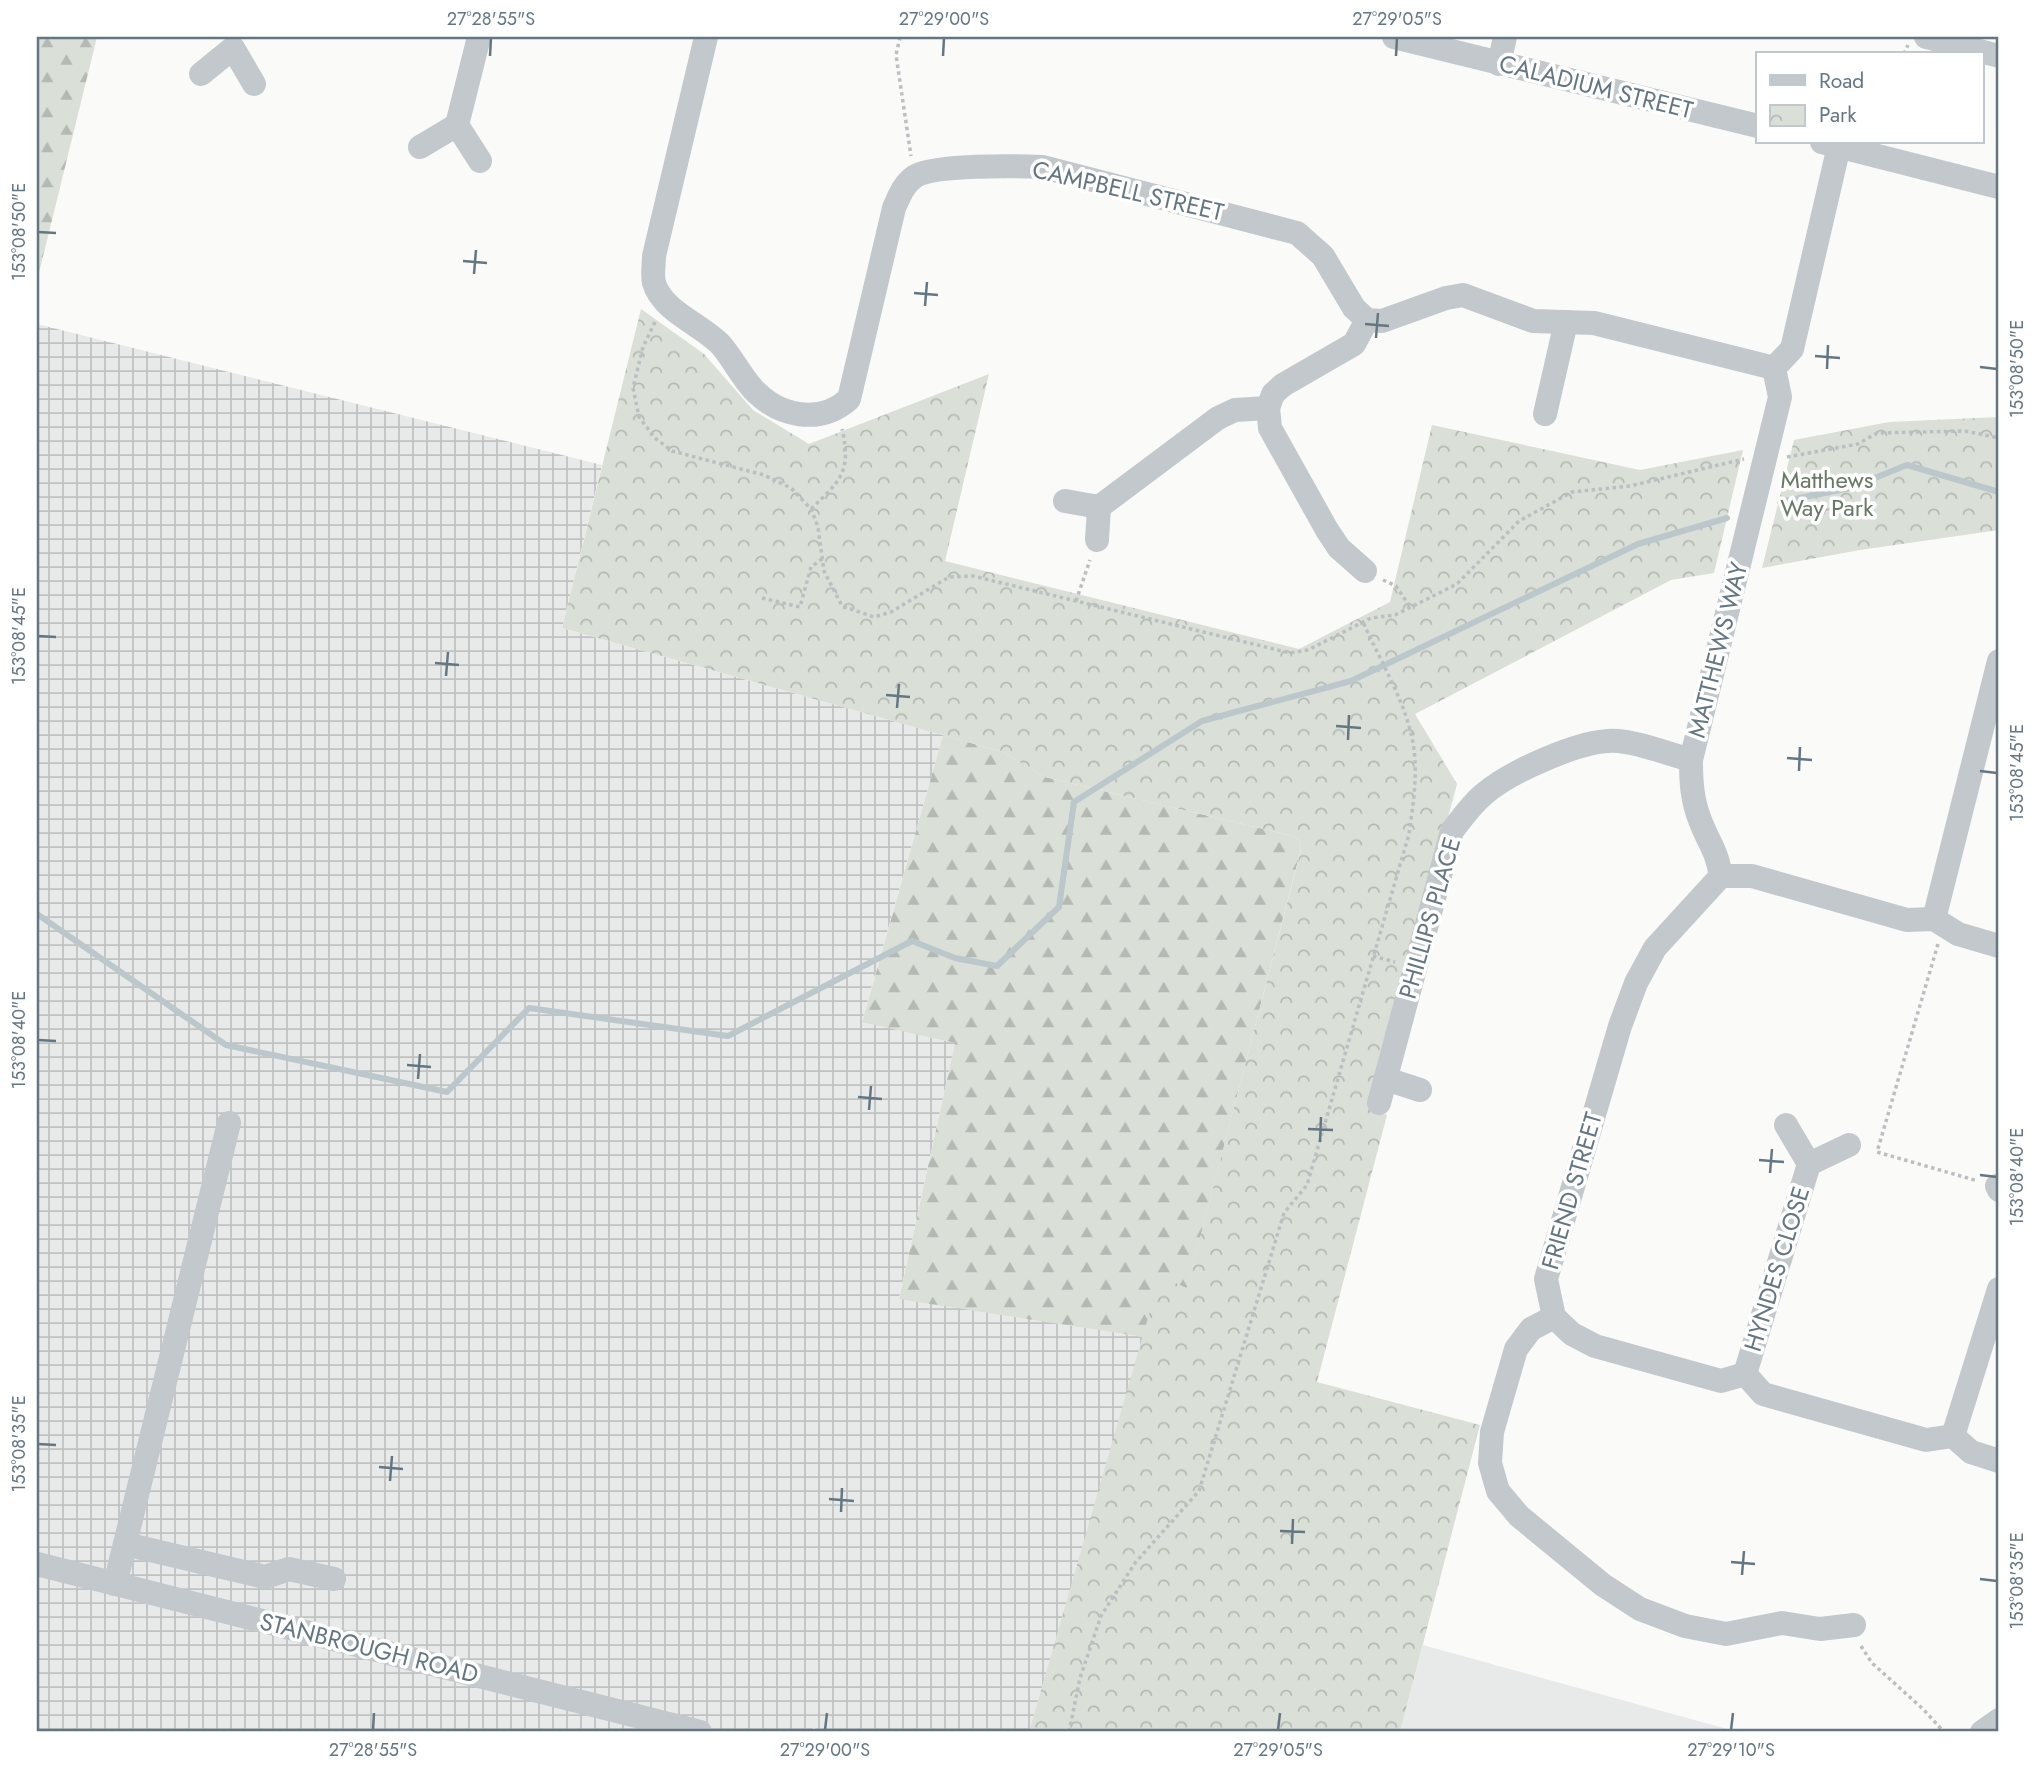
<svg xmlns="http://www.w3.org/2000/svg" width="2036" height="1769" font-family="Jost,sans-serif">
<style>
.built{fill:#e8e9e9}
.industrial{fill:url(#industrial-grid)}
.forest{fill:url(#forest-firs)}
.park{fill:url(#park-crowns)}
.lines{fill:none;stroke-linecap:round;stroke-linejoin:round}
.stream{stroke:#bbc7cb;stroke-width:6}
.path{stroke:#bbbfc2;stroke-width:3.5;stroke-dasharray:3.5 3.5;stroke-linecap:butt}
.minor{stroke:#c3c8cc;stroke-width:24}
.ticks{fill:none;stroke:#657683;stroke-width:2.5}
.labels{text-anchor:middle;stroke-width:7;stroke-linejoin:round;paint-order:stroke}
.street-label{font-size:24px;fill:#657683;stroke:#fff}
.park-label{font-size:24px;fill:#687a64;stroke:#fff}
.neatline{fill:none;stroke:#657683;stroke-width:2.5}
.ticks-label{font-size:18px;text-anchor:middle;fill:#657683}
</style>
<defs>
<pattern id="industrial-grid" width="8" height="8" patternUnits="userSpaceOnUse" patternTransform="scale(1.75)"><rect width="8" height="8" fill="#e8e9e9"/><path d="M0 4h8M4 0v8" fill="none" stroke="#c0c1c2"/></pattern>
<pattern id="forest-firs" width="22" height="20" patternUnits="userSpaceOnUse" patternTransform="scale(1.75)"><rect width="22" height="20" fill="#dadfd7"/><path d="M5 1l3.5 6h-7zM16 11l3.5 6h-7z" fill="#b4b9b4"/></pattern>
<pattern id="park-crowns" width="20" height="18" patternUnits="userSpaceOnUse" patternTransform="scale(1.75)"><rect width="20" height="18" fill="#dadfd7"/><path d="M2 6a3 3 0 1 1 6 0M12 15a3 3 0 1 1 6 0" fill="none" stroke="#b4b9b4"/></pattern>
</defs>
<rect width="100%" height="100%" fill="#fafaf8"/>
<path class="built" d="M1423,1645L1738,1732H1400Z"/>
<path class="industrial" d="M37,324L602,465L562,628L943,735L862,1021L955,1043L899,1298L1144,1337L1029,1732H827L813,1728L812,1732H37Z"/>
<g class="forest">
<path d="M37,37H97L37,281Z"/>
<path d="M943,735L1003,752L1045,777L1293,836L1300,841L1301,849L1187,1289L1160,1277L1144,1337L899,1299L955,1043L862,1022Z"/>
</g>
<g class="park">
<path d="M641,309L704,354L753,410L809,444L989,374L945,561L1299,649L1390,602L1432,425L1640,470L1743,450L1714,573L1671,580L1415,714L1457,784L1370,1110L1387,1115L1317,1382L1480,1425L1400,1732H1029L1160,1276L1187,1288L1301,850L1300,841L1293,836L1045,777L1003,752L562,628Z"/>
<path d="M1999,417V530L1860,550L1762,568L1794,440L1889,422Z"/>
</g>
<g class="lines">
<g class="stream">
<path d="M1780,502L1850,488L1907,465L1999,492"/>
<path d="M37,914L226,1045L447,1092L529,1008L728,1036L912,941L955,958L997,966L1059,907L1074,802L1202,721L1351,681L1638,544L1727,518"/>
</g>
<g class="path">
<path d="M900,37L896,55L911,156"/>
<path d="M1904,54L1908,45"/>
<path d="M655,322L643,347L633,388L639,417L655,438L672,451L764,475L791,488L811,509L818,527L824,571L842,606L874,617L891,612L949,577L973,576L1290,653L1308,650L1371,618L1395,615L1457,584L1519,521L1572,492L1630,486L1744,459"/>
<path d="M1787,457L1858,444L1877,433L1965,431L1999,438"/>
<path d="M811,509C840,481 852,472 842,429"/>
<path d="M1383,580L1396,586L1410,607"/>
<path d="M762,598L800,607L811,567L822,559"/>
<path d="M1076,601L1090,560"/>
<path d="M1938,944L1877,1152L1978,1181"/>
<path d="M1373,956L1395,962"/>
<path d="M1861,1646L1872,1663L1923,1709L1944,1732"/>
<path d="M1069,1732L1080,1678L1101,1616L1135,1563L1199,1491L1284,1213L1307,1185L1409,834C1414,799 1420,761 1409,726C1399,691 1378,656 1363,622"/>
</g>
<g class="minor">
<path d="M706,37L654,256C654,264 652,275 654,283C663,312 701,324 721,345C733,359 741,376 753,389C779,417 820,425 849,399L894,208C899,197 903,185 914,177C932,164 1018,166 1043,167L1297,233L1323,256L1354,308L1367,320L1382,321L1446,298L1463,295L1533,321L1594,323L1774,368"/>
<path d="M1394,37L1758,126"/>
<path d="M1926,37L1999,56"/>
<path d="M1499,64L1505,37"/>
<path d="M201,74L233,48L254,84"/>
<path d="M457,125L479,37"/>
<path d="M1822,142L1999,187"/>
<path d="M1839,146L1792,349L1774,368L1780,397L1691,760C1691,781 1692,800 1700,820C1709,844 1716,848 1721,876H1752L1907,920L1934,919L1958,934L1999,946"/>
<path d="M420,147L457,125L480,161"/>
<path d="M1268,408L1270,428L1327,530L1339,548L1365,571"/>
<path d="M1545,414L1566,322"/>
<path d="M1065,501L1099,507L1097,540"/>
<path d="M1099,507L1218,418L1235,410L1268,408L1273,394L1283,385L1354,344L1367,320"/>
<path d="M1721,876L1655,948L1636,983L1620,1026L1546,1279L1554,1317L1531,1329L1516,1349L1492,1432L1490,1463L1498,1491L1519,1516L1603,1585L1640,1609L1685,1626L1726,1634L1782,1623L1820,1629L1854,1625"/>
<path d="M1934,919L1999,661"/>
<path d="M1386,1079L1420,1090"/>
<path d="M1379,1103L1452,831C1462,818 1471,805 1484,794C1510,772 1583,738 1618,741C1642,743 1668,754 1691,760"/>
<path d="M1786,1125L1809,1164L1849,1145"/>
<path d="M1997,1186L1999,1190"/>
<path d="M1554,1317L1572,1334L1595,1346L1721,1381L1745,1374L1763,1394L1926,1440L1953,1436L1971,1452L1999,1461"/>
<path d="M1745,1374L1809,1164"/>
<path d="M1953,1436L1999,1289"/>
<path d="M125,1544L265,1577L289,1569L334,1579"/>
<path d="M37,1564L700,1732"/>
<path d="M115,1584L229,1123"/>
<path d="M1982,1732L1999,1720"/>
</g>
</g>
<path class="ticks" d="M490,56L491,38M943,56L944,38M1396,56L1397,38M38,232L56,233M463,261L487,263M474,274L476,250M914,293L938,295M925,306L927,282M1365,324L1389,326M1376,338L1378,313M1815,356L1840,358M1980,367L1997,369M1827,369L1828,345M38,636L56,637M435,663L459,665M446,676L448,652M886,695L910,697M897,708L899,684M1336,726L1361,728M1348,740L1349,715M1787,758L1812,760M1799,771L1800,747M1980,771L1997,773M38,1040L56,1041M407,1065L431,1067M418,1079L420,1054M858,1097L882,1099M869,1110L871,1086M1308,1129L1333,1130M1320,1142L1321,1117M1759,1160L1784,1162M1770,1173L1772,1149M1980,1175L1997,1177M38,1444L56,1445M379,1467L403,1469M390,1481L392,1456M829,1499L854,1501M841,1512L842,1488M1280,1531L1305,1532M1292,1544L1293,1519M1731,1562L1755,1564M1742,1575L1744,1551M1980,1579L1997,1581M373,1730L374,1713M825,1730L827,1713M1278,1730L1280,1713M1731,1730L1733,1713"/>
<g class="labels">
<g class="street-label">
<text transform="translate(1596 87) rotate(14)" y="8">CALADIUM STREET</text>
<text transform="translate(1128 191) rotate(13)" y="8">CAMPBELL STREET</text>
<text transform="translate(1718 650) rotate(-76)" y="8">MATTHEWS WAY</text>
<text transform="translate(1430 918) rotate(-74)" y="8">PHILLIPS PLACE</text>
<text transform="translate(1572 1191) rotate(-74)" y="8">FRIEND STREET</text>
<text transform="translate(1777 1269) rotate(-73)" y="8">HYNDES CLOSE</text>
<text transform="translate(369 1648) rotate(14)" y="8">STANBROUGH ROAD</text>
</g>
<g class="park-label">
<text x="1827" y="488">Matthews<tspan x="1827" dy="28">Way Park</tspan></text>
</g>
</g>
<rect width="2036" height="1769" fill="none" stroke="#ffffff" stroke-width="77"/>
<rect x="1756" y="52" width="228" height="91" fill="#ffffff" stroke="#c1c8cd" stroke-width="2"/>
<rect x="1770" y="75" width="35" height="10" fill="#c3c8cc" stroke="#c1c8cd" stroke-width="2"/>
<text x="1819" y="88" font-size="21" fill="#657683">Road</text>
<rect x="1770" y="105" width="35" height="21" fill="url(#park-crowns)" stroke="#c1c8cd" stroke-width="2"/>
<text x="1819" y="122" font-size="21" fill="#657683">Park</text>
<rect x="38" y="38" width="1959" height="1692" class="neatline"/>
<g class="ticks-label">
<text x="491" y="25">27°28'55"S</text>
<text x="944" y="25">27°29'00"S</text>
<text x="1397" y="25">27°29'05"S</text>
<text transform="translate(19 232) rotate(-90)" y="6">153°08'50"E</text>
<text transform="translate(2017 369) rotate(-90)" y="6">153°08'50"E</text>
<text transform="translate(19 636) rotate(-90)" y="6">153°08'45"E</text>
<text transform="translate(2017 773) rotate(-90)" y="6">153°08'45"E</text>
<text transform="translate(19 1040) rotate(-90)" y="6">153°08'40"E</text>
<text transform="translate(2017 1177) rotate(-90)" y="6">153°08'40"E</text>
<text transform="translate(19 1444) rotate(-90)" y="6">153°08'35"E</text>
<text transform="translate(2017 1581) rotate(-90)" y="6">153°08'35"E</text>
<text x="373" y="1756">27°28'55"S</text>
<text x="825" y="1756">27°29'00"S</text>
<text x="1278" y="1756">27°29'05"S</text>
<text x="1731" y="1756">27°29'10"S</text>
</g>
</svg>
